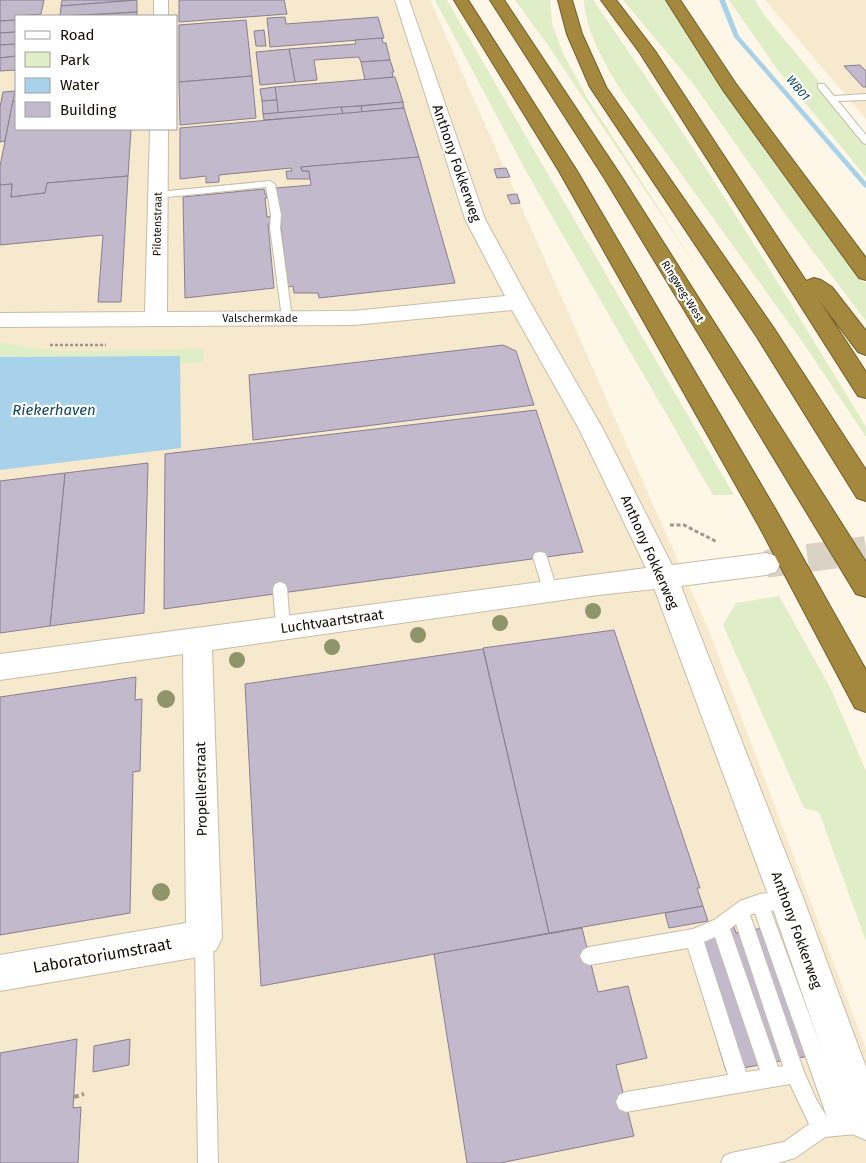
<svg xmlns="http://www.w3.org/2000/svg" width="866" height="1163" font-family="'Fira Sans',sans-serif">
<style>
.built{fill:#f7e9ce;fill-rule:evenodd}
.green{fill:#e0eec7}
.water{fill:#a7d2ea}
.lines{fill:none;stroke-linecap:round;stroke-linejoin:round}
.stream{fill:#a7d2ea;fill-rule:evenodd}
.building{fill:#c3b9cc;stroke:#887f90}
.secondary-tunnel{stroke:#dad3c5;stroke-width:28;stroke-dasharray:28 14;stroke-linecap:butt}
.lane-casing{stroke:#c6bca9;stroke-width:2}
.street-casing{stroke:#c6bca9;stroke-width:2}
.secondary-casing{stroke:#c6bca9;stroke-width:2}
.highway-casing{stroke:#715d2b;stroke-width:2}
.path-far2{stroke:#9f998c;stroke-width:2.5;stroke-dasharray:3 2;stroke-linecap:butt}
.path-far1{stroke:#9f998c;stroke-width:3;stroke-dasharray:4 2.5;stroke-linecap:butt}
.path{stroke:#9f998c;stroke-width:4;stroke-dasharray:5 3;stroke-linecap:butt}
.lane{fill:#fff;fill-rule:evenodd}
.street{fill:#fff;fill-rule:evenodd}
.secondary{fill:#fff;fill-rule:evenodd}
.highway{fill:#a4883e;fill-rule:evenodd}
.tree{fill:#8f956a}
.labels{text-anchor:middle;stroke-width:4.5;stroke-linejoin:round;paint-order:stroke}
.far-street-label{font-size:11px;fill:#110e07;stroke:#fff}
.far-water-label{font-size:12px;font-style:italic;fill:#0c465e;stroke:#fff}
.street-label{font-size:14px;fill:#110e07;stroke:#fff}
.water-label{font-size:15px;font-style:italic;fill:#0c465e;stroke:#fff}
.near-street-label{font-size:16px;fill:#110e07;stroke:#fff}
</style>
<rect width="100%" height="100%" fill="#fef6e6"/>
<g class="built">
<path d="M0,0H430L709,631L866,1049V1163H0ZM16,16H176V129H16Z"/>
<path d="M765,0H866V119Z"/>
</g>
<g class="green">
<path d="M435,0H447L734,495H713L527,173Z"/>
<path d="M515,0H550L552,24L564,55L586,96L702,275L547,44Z"/>
<path d="M584,0H593C690,138 779,283 866,427V437L806,347L620,89C604,62 586,32 584,0Z"/>
<path d="M623,0H667L686,32L720,81L866,284V321L790,221L694,85Z"/>
<path d="M729,0H755L765,16L860,131L866,133V177L777,69Z"/>
<path d="M0,343L60,351L204,349L203,362L180,364V356L0,357Z"/>
<path d="M779,596L830,687L866,771V941L819,812L804,808L723,625L736,603Z"/>
</g>
<path class="water" d="M180,356L181,448L0,470V357Z"/>
<g class="lines">
<path class="stream" d="M719,0H725L739,36L866,182V188L864,187L734,37Z"/>
</g>
<g class="building">
<path d="M0,0H44L41,14L16,16V20L0,21Z"/>
<path d="M62,0H137L61,6Z"/>
<path d="M137,0V12L60,16L61,6Z"/>
<path d="M179,0H284L287,14L179,22Z"/>
<path d="M137,12V16H73Z"/>
<path d="M285,17L286,24L378,17L384,38L270,47L267,18Z"/>
<path d="M16,20V32L0,33V21Z"/>
<path d="M246,20L252,76L179,82V25Z"/>
<path d="M264,30L266,46H256L254,31Z"/>
<path d="M16,32V44L0,45V33Z"/>
<path d="M382,38L383,43H386L390,60L361,62L359,57L314,60L317,80L295,82L289,49L356,44L355,40Z"/>
<path d="M16,44V56L0,58V45Z"/>
<path d="M289,49L295,82L260,85L256,52Z"/>
<path d="M16,56V70L0,71V58Z"/>
<path d="M390,60L394,72H392L393,77L365,80L361,62Z"/>
<path d="M860,65L866,71V87H863L844,66Z"/>
<path d="M252,76L256,118L180,125L179,82Z"/>
<path d="M395,77L403,102L278,113L275,87Z"/>
<path d="M275,87L277,100L262,101L260,89Z"/>
<path d="M15,91L5,141L0,142V107L3,92Z"/>
<path d="M277,100L278,113L263,114L262,101Z"/>
<path d="M13,101H16V129H131L128,176L47,183L45,193L11,197L12,184L0,185V166Z"/>
<path d="M403,102L404,108L362,112L361,106Z"/>
<path d="M361,106L362,112L343,114L341,107Z"/>
<path d="M341,107L343,114L264,120L263,114Z"/>
<path d="M404,108L419,157L301,167L302,171H309L310,179H287L286,171H292L291,168L219,175V182L206,183V176L180,179V128Z"/>
<path d="M419,157L455,283L319,298L318,293H294L293,286L288,287L276,188L311,185L309,171H302L301,167Z"/>
<path d="M506,168L510,177L497,178L494,169Z"/>
<path d="M128,176L121,302H98L103,235L0,245V185L12,184L11,197L45,193L47,183Z"/>
<path d="M264,189L265,194H266L267,198H265L267,217L274,216L275,223L268,224L274,288L185,298L183,197Z"/>
<path d="M517,194L520,203L511,204L507,195Z"/>
<path d="M503,345L516,351L534,405L253,440L249,375Z"/>
<path d="M536,410L583,552L164,609L165,454Z"/>
<path d="M148,463L144,613L50,626L65,473Z"/>
<path d="M65,473L50,626L0,633V481Z"/>
<path d="M614,630L700,888H697L703,906L549,933L483,648Z"/>
<path d="M483,649L549,933L261,986L245,684Z"/>
<path d="M136,677L135,700L142,699L140,771L133,772L130,913L0,935V697Z"/>
<path d="M703,906L708,921L669,928L665,913Z"/>
<path d="M733,924L736,933L774,926L820,1054L726,1071L684,932Z"/>
<path d="M582,928L598,992L628,986L647,1058L616,1065L634,1136L500,1163H467L434,954Z"/>
<path d="M77,1039L73,1108L81,1107L78,1163H0V1053Z"/>
<path d="M130,1039L129,1065L93,1072L94,1046Z"/>
</g>
<g class="lines">
<path class="secondary-tunnel" d="M766,564L866,550"/>
<g class="lane-casing">
<g id="lane">
<path d="M818,84H824L834,96L866,94V100L838,101L866,135V144L863,143L818,88Z"/>
<path d="M270,181L275,184L281,215L280,227L292,318L287,322L282,318L270,227L271,215L266,187L158,198L153,195L158,192Z"/>
<path d="M540,552L545,553L547,557L557,590L555,594L550,596L545,594L543,590L533,557L535,553Z"/>
<path d="M280,582L285,584L287,588L290,628L288,632L283,634L278,632L276,628L273,588L275,584Z"/>
<path d="M787,891L793,894L796,900L793,906L771,911L846,1115L866,1113V1133L825,1137L795,1158L778,1163H721L724,1156L731,1153L784,1142L809,1124L790,1084L626,1112L619,1109L616,1102L619,1095L626,1092L728,1075L688,948L589,965L583,962L580,956L583,950L589,947L693,929L714,920L740,901L760,894ZM755,913L827,1117L816,1099L804,1072L750,915ZM736,924L783,1066L778,1067L730,929ZM715,937L760,1070L746,1072L704,942Z"/>
<path d="M204,930L210,933L213,939L218,1163H198L195,939L198,933Z"/>
</g>
</g>
<g class="street-casing">
<g id="street">
<rect x="154" y="0" width="14" height="16"/>
<path d="M395,0H409L485,219L530,302L603,429L678,577L674,585L664,588L598,595L212,650L222,938L216,950L204,956L0,991V955L186,923L183,654L0,680V654L646,568L579,429L512,310L353,325L0,327V313L145,312L150,129H168L167,312L353,311L505,296L465,219Z"/>
</g>
</g>
<g class="secondary-casing">
<path id="secondary" d="M766,553L776,556L780,564L776,572L766,575L681,586L804,900L866,1067V1140L852,1134L846,1120L770,900L650,577L654,569L664,566Z"/>
</g>
<g class="highway-casing">
<g id="highway">
<path d="M454,0H468L577,171L777,512L866,670V712L855,708L759,526L559,171Z"/>
<path d="M490,0H504L623,179L866,562V597L856,594L605,179Z"/>
<path d="M558,0H572L582,34L606,87L773,327L866,470V501L857,498L757,337L590,87L567,34Z"/>
<path d="M601,0H616L655,51L806,281L814,278L821,280L832,287L866,331V355L858,352L819,300L866,372V398L858,396L640,53Z"/>
<path d="M666,0H680L736,84L866,258V280L859,278L723,90Z"/>
</g>
</g>
<path class="path-far2" d="M50,345H106"/>
<path class="path-far1" d="M670,525H684L717,542"/>
<path class="path" d="M74,1097L84,1094"/>
<use href="#lane" class="lane"/>
<use href="#street" class="street"/>
<use href="#secondary" class="secondary"/>
<use href="#highway" class="highway"/>
</g>
<g class="tree">
<circle cx="593" cy="611" r="8"/>
<circle cx="500" cy="623" r="8"/>
<circle cx="418" cy="635" r="8"/>
<circle cx="332" cy="647" r="8"/>
<circle cx="237" cy="660" r="8"/>
<circle cx="166" cy="699" r="9"/>
<circle cx="161" cy="892" r="9"/>
</g>
<g class="labels">
<g class="far-street-label">
<text transform="translate(157 224) rotate(-89)" y="4">Pilotenstraat</text>
<text transform="translate(683 291) rotate(58)" y="4">Ringweg-West</text>
<text x="260" y="322">Valschermkade</text>
</g>
<g class="far-water-label">
<text transform="translate(798 88) rotate(49)" y="4">WB01</text>
</g>
<g class="street-label">
<text transform="translate(457 163) rotate(71)" y="5">Anthony Fokkerweg</text>
<text transform="translate(650 552) rotate(66)" y="5">Anthony Fokkerweg</text>
<text transform="translate(332 621) rotate(-8)" y="5">Luchtvaartstraat</text>
<text transform="translate(201 789) rotate(-91)" y="5">Propellerstraat</text>
<text transform="translate(797 930) rotate(70)" y="5">Anthony Fokkerweg</text>
</g>
<g class="water-label">
<text x="54" y="415">Riekerhaven</text>
</g>
<g class="near-street-label">
<text transform="translate(102 955) rotate(-10)" y="6">Laboratoriumstraat</text>
</g>
</g>
<rect x="15" y="15" width="162" height="115" fill="#ffffff" stroke="#a09f9c"/>
<rect x="25" y="31" width="25" height="8" fill="#ffffff" stroke="#a09f9c"/>
<text x="60" y="40" font-size="15" fill="#110e07">Road</text>
<rect x="25" y="52" width="25" height="15" fill="#e0eec7" stroke="#a09f9c"/>
<text x="60" y="65" font-size="15" fill="#110e07">Park</text>
<rect x="25" y="78" width="25" height="15" fill="#a7d2ea" stroke="#a09f9c"/>
<text x="60" y="90" font-size="15" fill="#110e07">Water</text>
<rect x="25" y="102" width="25" height="15" fill="#c3b9cc" stroke="#a09f9c"/>
<text x="60" y="115" font-size="15" fill="#110e07">Building</text>
</svg>
